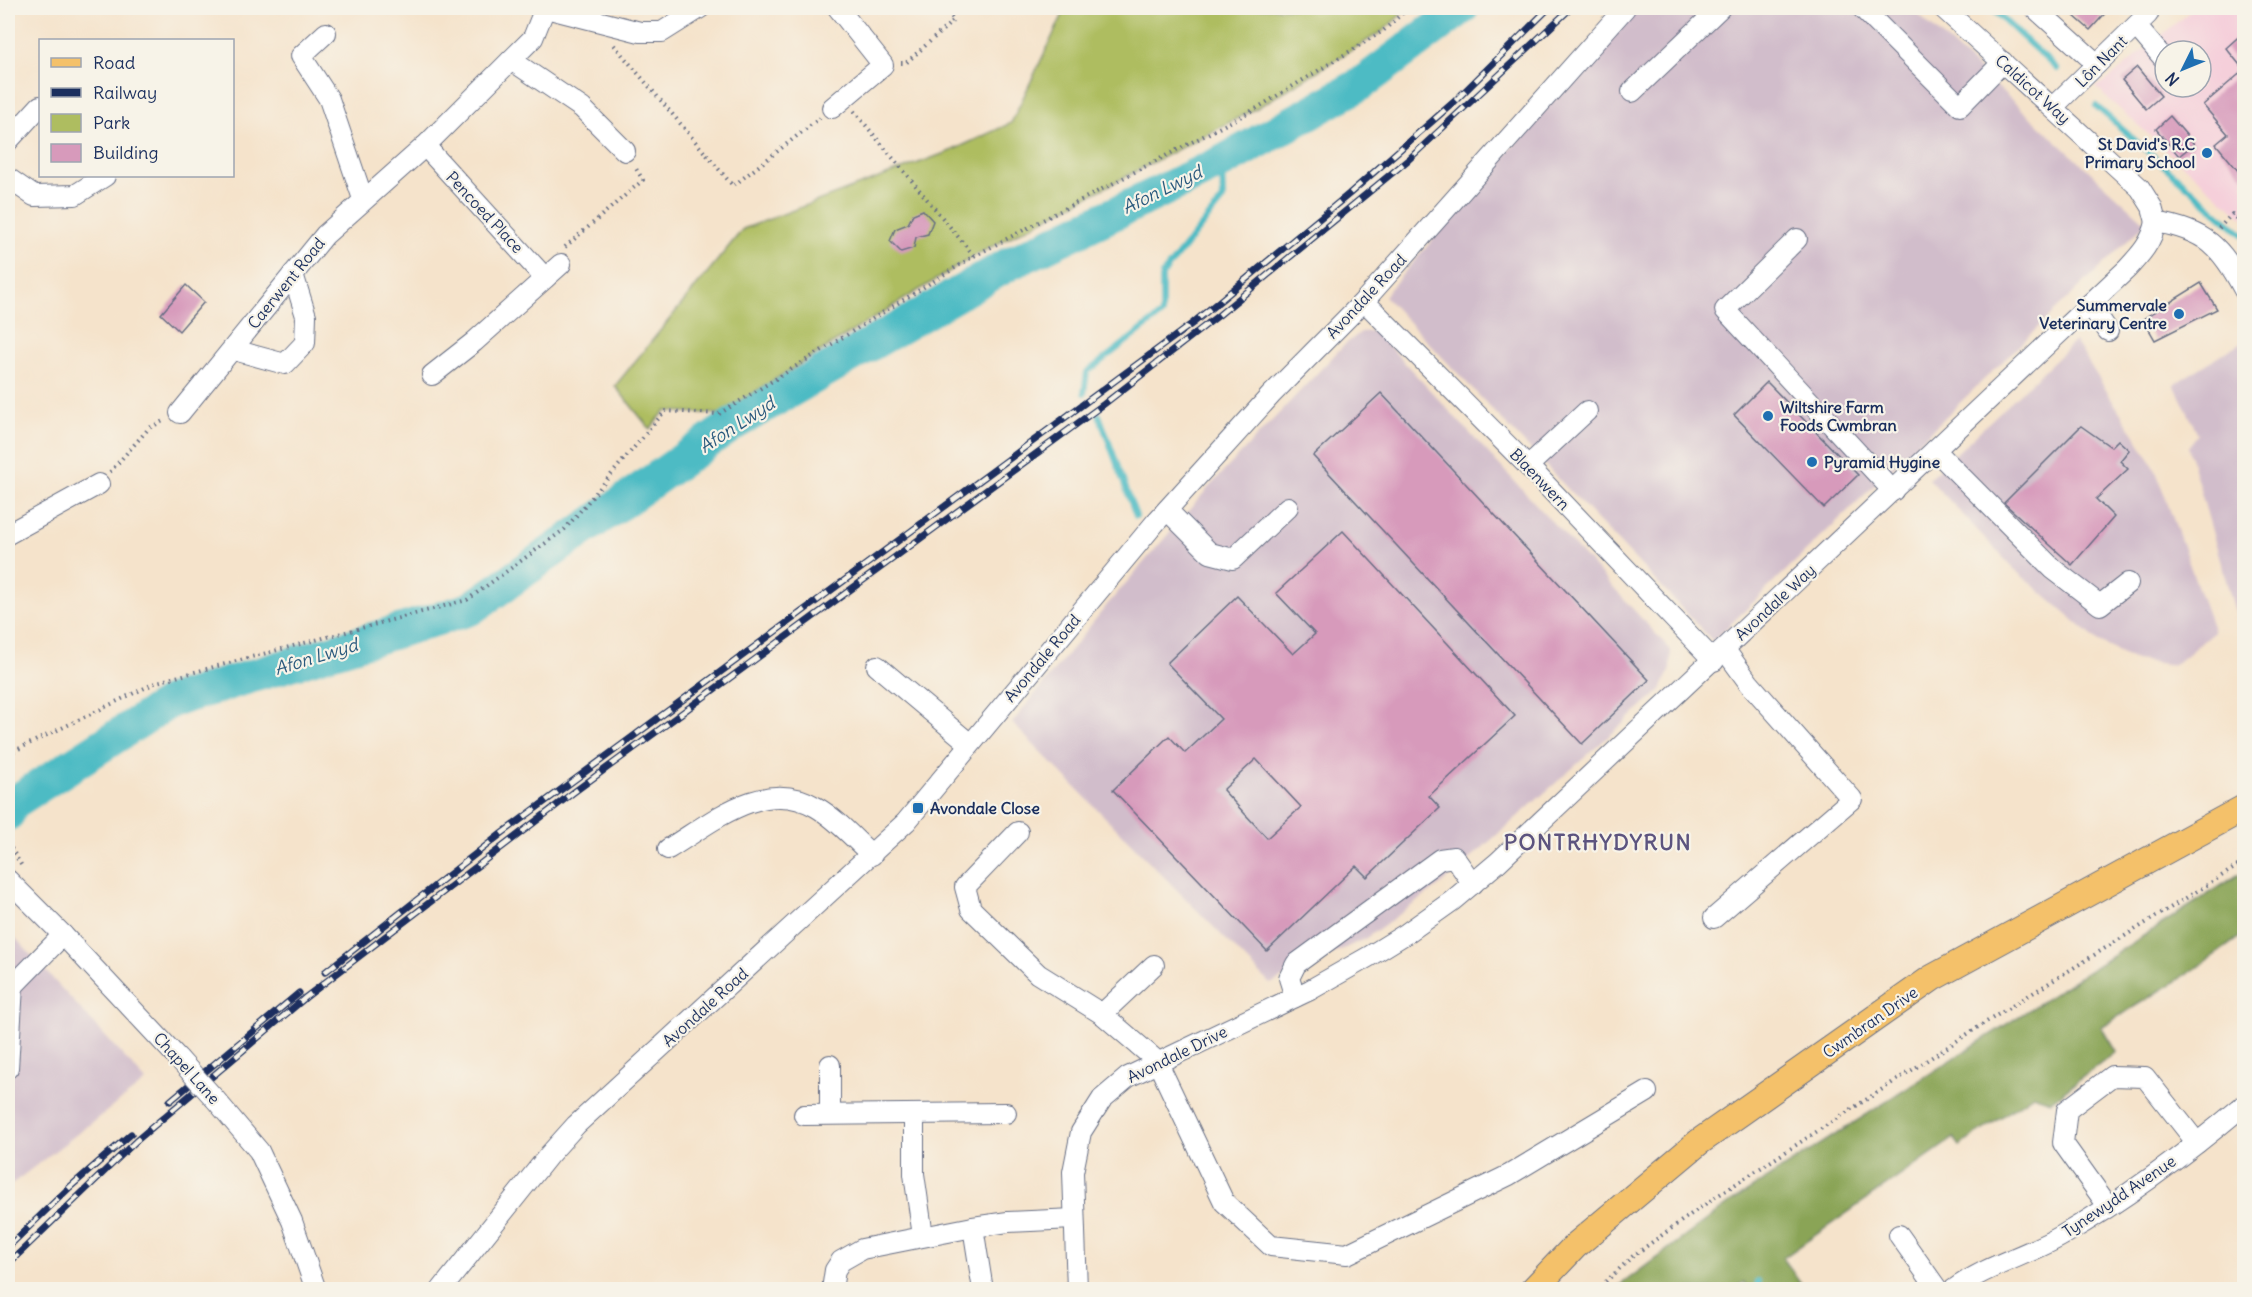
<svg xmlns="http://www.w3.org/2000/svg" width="2252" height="1297" font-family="Delius,sans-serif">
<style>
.built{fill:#f5cfda;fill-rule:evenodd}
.industrial{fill:#d1bdcb}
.green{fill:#aebd60;stroke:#64765f;stroke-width:1.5}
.forest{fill:#8aa456;stroke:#526a5a;stroke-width:1.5}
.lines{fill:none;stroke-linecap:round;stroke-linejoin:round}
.stream{stroke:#4dbbc4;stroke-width:6}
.river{stroke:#4dbbc4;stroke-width:34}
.building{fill:#d79abb;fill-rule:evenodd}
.minor-casing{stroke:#676e84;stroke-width:22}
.major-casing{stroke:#676e84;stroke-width:28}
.path{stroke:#676e84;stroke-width:4;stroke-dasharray:1.5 4.5;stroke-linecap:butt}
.minor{stroke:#fff;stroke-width:20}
.major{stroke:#f4c16a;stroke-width:26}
.rail-casing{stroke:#1b2f5e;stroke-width:7}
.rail{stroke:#f7f3e8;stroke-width:4.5;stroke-dasharray:14;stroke-linecap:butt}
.minor-bridge-casing{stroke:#676e84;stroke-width:22;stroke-linecap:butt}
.minor-bridge{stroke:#fff;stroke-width:20}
.poi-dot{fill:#1f6fb2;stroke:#f7f3e8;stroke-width:2}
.labels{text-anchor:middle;stroke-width:4.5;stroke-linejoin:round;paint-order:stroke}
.street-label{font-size:16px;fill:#1b2f5e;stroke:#f7f3e8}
.poi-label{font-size:16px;font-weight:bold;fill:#1b2f5e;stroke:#f7f3e8;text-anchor:start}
.water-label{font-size:18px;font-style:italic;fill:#2a597d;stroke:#f7f3e8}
.district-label{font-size:22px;font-weight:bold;letter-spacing:1.5px;fill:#5d547f;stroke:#f7f3e8}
</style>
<rect width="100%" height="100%" fill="#f7f3e8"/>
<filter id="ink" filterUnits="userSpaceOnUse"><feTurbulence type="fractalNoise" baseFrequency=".0167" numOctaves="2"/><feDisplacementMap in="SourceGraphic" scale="12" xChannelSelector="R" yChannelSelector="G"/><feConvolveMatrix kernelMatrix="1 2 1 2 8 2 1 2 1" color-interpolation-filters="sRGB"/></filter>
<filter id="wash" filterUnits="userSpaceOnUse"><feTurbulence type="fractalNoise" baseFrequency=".008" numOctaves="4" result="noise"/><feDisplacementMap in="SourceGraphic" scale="24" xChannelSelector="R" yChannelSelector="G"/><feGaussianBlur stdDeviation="1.35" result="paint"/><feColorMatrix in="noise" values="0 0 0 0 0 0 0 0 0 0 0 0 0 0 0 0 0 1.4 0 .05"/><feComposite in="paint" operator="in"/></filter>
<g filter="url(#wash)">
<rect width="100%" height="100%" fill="#f5e3cb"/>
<path class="built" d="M2194,8H2244V219L2095,87L2109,79ZM2165,51H2201V87H2165Z"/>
<g class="industrial">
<path d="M1633,8H1911L2146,223L1713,641L1384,296Z"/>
<path d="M1375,331L1671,650L1670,669L1661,690L1439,886L1366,938L1270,984L1012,723L1107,605L1209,487L1342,347L1361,332Z"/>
<path d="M2075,341L2154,466L2214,632L2174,665L2135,660L2099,642L2015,570L1929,479Z"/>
<path d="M2244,341V629L2234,608L2188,447L2198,434L2174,384Z"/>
<path d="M10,932L146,1081L8,1187V941Z"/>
</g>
<path class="green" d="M1066,8H1403L1404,12L1383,31L1257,108L974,256L719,414L665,411L650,429L615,386L743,229L953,150L1011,123Z"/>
<path class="forest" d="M2244,871V934L2189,973L2101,1027L2116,1052L2051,1101L2033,1095L1960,1146L1954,1138L1783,1258L1805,1289H1749L1744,1282L1734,1289H1615L1731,1202Z"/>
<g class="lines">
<g class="stream">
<path d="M1991,8L2057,69"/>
<path d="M2096,106L2244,236"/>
<path d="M1084,393L1087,372L1162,314V275L1223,199L1222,162"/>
<path d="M1099,415L1136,516"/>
<path d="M1757,1290L1758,1281"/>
</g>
<path class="river" d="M8,814L10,805L171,701L470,609L735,423L1009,264L1222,162L1361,84L1462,8"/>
</g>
<g id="blocks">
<g class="building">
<path d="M2065,8H2110L2090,30Z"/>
<path d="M2244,32V178L2216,144L2228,134L2203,105L2244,70L2226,48Z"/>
<path d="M2137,67L2161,96L2146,109L2122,80Z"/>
<path d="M2170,116L2194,144L2179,156L2156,129Z"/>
<path d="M923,210L933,221L928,234L916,237L914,248L901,252L890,241L895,229L908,224L913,214Z"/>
<path d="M2201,283L2217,309L2155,340L2143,319Z"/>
<path d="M186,285L204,302L179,331L161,314Z"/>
<path d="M1767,382L1858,475L1824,508L1734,415Z"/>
<path d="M1381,393L1649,680L1582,744L1313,456Z"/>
<path d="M2081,426L2111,447L2118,440L2129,450L2120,461L2128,469L2096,499L2114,517L2072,565L2004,503Z"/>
<path d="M1343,531L1515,716L1429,796L1440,808L1367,877L1356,866L1267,951L1113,790L1169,736L1185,753L1221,719L1167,663L1237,596L1293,654L1315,634L1276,593ZM1256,759L1301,807L1267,838L1223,790Z"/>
</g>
</g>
</g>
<g filter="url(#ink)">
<use href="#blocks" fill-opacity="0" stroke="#676e84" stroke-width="1.5"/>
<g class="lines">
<g class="minor-casing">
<g id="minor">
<path d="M546,8L640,32H662L700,8"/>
<path d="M1862,8L1960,106L2003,62"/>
<path d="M1943,8L2140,188L2152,207L2156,222C2206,231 2221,246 2244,290"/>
<path d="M2035,8L2097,64"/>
<path d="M2136,26L2165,60"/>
<path d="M326,33L301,56L329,99L363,199"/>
<path d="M511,60L582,108L625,151"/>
<path d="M1632,92L1720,8"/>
<path d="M2053,107L2148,14"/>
<path d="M832,108L883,65L838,8"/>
<path d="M8,141L40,106"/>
<path d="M425,146L545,278"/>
<path d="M8,178L34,196L75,195L105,176"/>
<path d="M1797,239L1725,310L1893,491"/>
<path d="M1364,301L1528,466L1714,661"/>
<path d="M2090,304L2108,331"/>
<path d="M234,350L285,364L305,343L306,316L293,274"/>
<path d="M432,375L474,342L561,264"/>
<path d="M180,413L325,235L425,146L533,38L545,8"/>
<path d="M1935,450L2053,569L2100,605L2128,583"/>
<path d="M1528,466L1587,411"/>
<path d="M1167,510L1210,553L1233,559L1288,507"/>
<path d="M8,534L99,484"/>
<path d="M877,666L970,744"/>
<path d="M1018,832L965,887L971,909L1038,974L1102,1014"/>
<path d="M668,849C711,823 764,776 816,807C837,819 854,839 872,855"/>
<path d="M8,880L63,935L179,1059"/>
<path d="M1714,918L1852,799L1749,683L1725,650"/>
<path d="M1154,965L1102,1014L1157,1061L1224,1202L1271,1246L1347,1254L1509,1175L1647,1092"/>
<path d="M1295,997L1289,978L1296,964L1440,859L1454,857L1473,884"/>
<path d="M8,1068L13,986L63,935"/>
<path d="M215,1099L259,1151L292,1221L316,1290"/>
<path d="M830,1114V1065"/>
<path d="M914,1114V1174L923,1236"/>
<path d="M804,1115L1006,1113"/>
<path d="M2108,1206L2063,1143L2067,1110L2112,1076L2145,1077L2197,1143"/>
<path d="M973,1227L983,1290"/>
<path d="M1899,1235L1938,1290"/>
<path d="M441,1290L549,1155L576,1125L906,822L1155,523L1271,395L1364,301L1625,8"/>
<path d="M832,1290L835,1270L841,1261L862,1249L973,1227L1008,1222L1074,1219"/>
<path d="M1077,1290L1073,1172L1081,1132L1102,1099L1128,1077L1310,990L1368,957L1407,933L1452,901L1497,863L2127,269C2141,254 2152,242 2156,222"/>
<path d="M1953,1290C1987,1265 2027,1256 2063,1235C2127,1198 2188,1152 2244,1105"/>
</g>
</g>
<g class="major-casing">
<path id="major" d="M1533,1290L1575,1246L1699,1142L1932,978L2244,808"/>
</g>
<g class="path">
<path d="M614,45L733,186L820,118"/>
<path d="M901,63H906L954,20L944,8"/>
<path d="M854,111L974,256"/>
<path d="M2219,228L2232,214L2244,226"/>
<path d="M565,247L643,180L635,167"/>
<path d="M110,472L149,428L165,420"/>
<path d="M8,754L157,682L467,600L565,529L665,411L719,414L974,256L1257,108L1383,31L1408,8"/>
<path d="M8,843L23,868"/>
<path d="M1597,1290L1633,1256L1708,1202L1983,1024L2244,862"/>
</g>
<use href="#minor" class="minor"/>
<use href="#major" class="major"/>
<g class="rail-casing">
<g id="rail">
<path d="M325,972L501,834L1193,323L1349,194L1454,102L1549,8"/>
<path d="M170,1101L299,993"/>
<path d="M8,1247L70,1187L131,1134"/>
<path d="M8,1264L136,1141L306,997L574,792L1104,404L1219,315L1408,160L1571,8"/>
</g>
</g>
<use href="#rail" class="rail"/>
<g class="minor-bridge-casing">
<path id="minor-bridge" d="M179,1059L215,1099"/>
</g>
<use href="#minor-bridge" class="minor-bridge"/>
</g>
</g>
<g class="poi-dot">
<circle cx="2207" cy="153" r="6"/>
<circle cx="2179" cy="314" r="6"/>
<circle cx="1768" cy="416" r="6"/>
<circle cx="1812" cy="462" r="6"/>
<rect x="912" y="802" width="12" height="12" rx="3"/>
</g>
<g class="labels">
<g class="street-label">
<text transform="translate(2101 61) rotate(-45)" y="6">Lôn Nant</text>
<text transform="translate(2033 89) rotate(42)" y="6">Caldicot Way</text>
<text transform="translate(485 212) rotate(47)" y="6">Pencoed Place</text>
<text transform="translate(286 283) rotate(-51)" y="6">Caerwent Road</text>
<text transform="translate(1366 296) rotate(-47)" y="6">Avondale Road</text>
<text transform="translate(1540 479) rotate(46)" y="6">Blaenwern</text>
<text transform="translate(1775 602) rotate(-43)" y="6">Avondale Way</text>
<text transform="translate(1042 658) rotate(-50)" y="6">Avondale Road</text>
<text transform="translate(705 1007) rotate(-42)" y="6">Avondale Road</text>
<text transform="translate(1870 1022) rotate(-35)" y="6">Cwmbran Drive</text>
<text transform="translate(1177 1054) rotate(-26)" y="6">Avondale Drive</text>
<text transform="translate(187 1068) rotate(48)" y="6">Chapel Lane</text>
<text transform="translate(2119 1196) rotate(-34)" y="6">Tynewydd Avenue</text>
</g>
<g class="poi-label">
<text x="2195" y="150" text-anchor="end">St David's R.C<tspan x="2195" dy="18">Primary School</tspan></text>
<text x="2167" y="311" text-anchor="end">Summervale<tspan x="2167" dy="18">Veterinary Centre</tspan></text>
<text x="1780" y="413">Wiltshire Farm<tspan x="1780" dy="18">Foods Cwmbran</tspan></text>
<text x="1824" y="468">Pyramid Hygine</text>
<text x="930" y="814">Avondale Close</text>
</g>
<g class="water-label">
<text transform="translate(1162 190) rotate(-26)" y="6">Afon Lwyd</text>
<text transform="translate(737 425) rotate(-33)" y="6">Afon Lwyd</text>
<text transform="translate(316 657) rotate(-17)" y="6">Afon Lwyd</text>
</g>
<g class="district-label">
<text x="1598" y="850">PONTRHYDYRUN</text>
</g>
</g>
<rect width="2252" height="1297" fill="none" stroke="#f7f3e8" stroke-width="30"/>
<rect x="39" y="39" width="195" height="138" fill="#f7f3e8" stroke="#9fa5b1" stroke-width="1.5"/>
<rect x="51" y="58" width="30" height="9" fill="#f4c16a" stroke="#9fa5b1" stroke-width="1.5"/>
<text x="93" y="69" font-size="18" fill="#1b2f5e">Road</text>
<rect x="51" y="88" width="30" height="9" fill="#1b2f5e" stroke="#9fa5b1" stroke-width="1.5"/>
<text x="93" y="99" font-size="18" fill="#1b2f5e">Railway</text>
<rect x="51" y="114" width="30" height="18" fill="#aebd60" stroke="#9fa5b1" stroke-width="1.5"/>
<text x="93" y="129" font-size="18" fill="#1b2f5e">Park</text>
<rect x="51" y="144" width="30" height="18" fill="#d79abb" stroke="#9fa5b1" stroke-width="1.5"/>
<text x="93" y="159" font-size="18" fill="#1b2f5e">Building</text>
<g transform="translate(2183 69) rotate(227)"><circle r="28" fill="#f7f3e8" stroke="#9fa5b1" stroke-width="1.5"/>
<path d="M0-4.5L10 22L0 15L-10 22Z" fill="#1f6fb2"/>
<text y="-9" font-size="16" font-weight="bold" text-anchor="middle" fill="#1b2f5e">N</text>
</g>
</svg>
